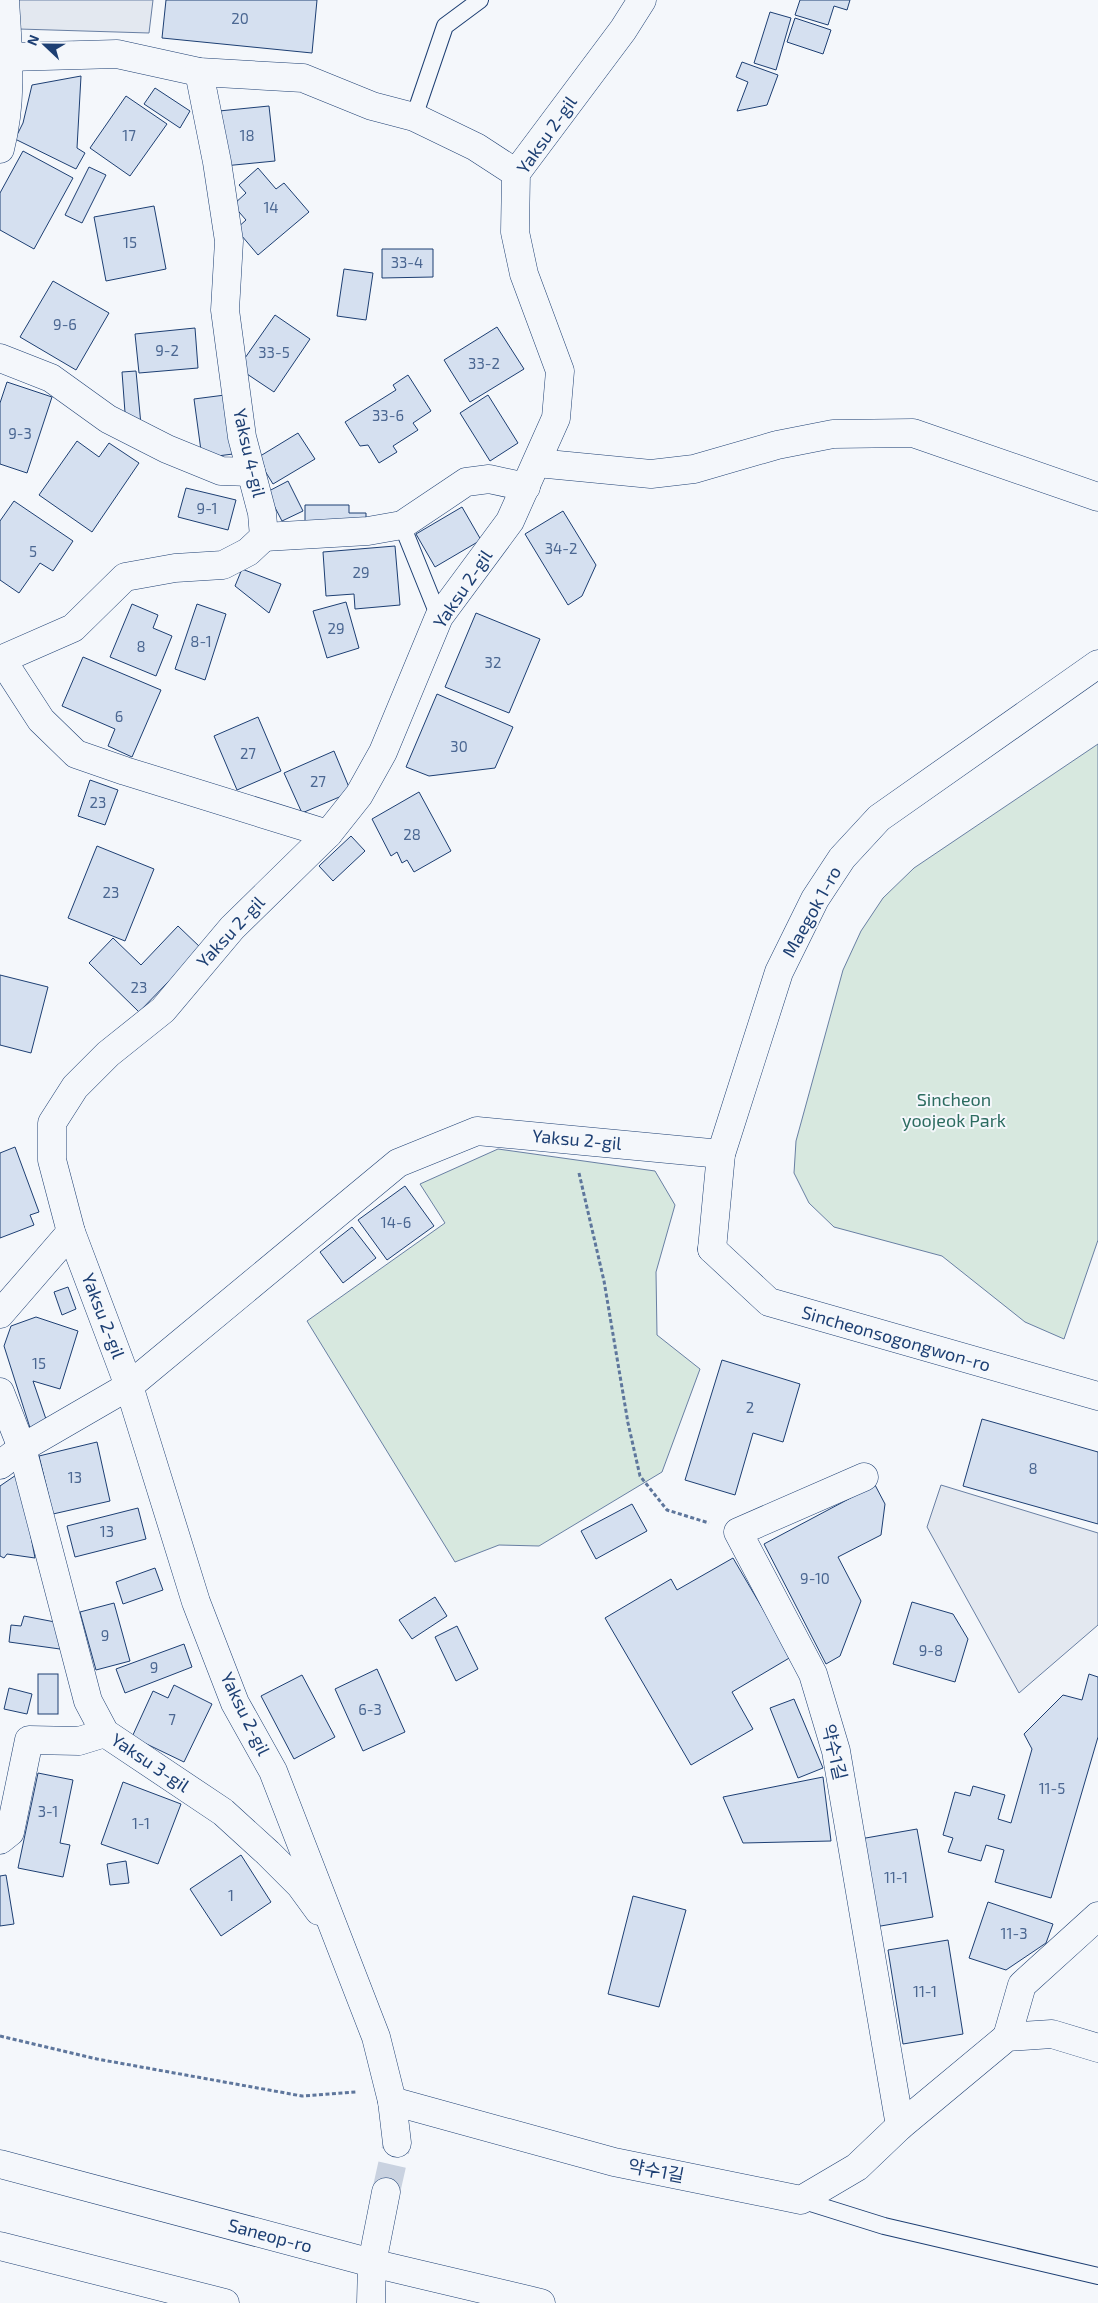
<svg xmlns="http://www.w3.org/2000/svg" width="1098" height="2303" font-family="'Exo 2','Noto Sans KR',sans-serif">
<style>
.green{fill:#d7e8df;stroke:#687fa3}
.parking{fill:#e3e8f0;stroke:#687fa3}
.building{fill:#d5e0f0;stroke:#1d3f73}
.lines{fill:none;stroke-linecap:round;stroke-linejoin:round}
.minor-tunnel{stroke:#c9d2e0;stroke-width:28;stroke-dasharray:28 14;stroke-linecap:butt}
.service-casing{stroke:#1d3f73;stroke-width:18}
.minor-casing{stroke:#1d3f73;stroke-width:29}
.tertiary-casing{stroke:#1d3f73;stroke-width:29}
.secondary-casing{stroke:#1d3f73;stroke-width:29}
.path{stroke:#5e769c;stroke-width:3;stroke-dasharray:4 2.5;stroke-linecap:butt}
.service{stroke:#f4f7fb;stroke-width:16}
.minor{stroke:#f4f7fb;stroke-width:28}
.tertiary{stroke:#f4f7fb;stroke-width:28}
.secondary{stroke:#f4f7fb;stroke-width:28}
.labels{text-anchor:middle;stroke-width:4;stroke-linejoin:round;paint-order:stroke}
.number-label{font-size:15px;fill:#4b6792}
.street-label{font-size:18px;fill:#1d3f73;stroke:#f4f7fb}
.park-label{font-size:18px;fill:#2c6c60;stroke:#f4f7fb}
</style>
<rect width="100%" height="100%" fill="#f4f7fb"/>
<g class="green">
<path d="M1098,744V1240L1064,1339L1025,1322L942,1256L834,1227L809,1203L794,1173L796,1141L843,970L861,931L883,898L914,868Z"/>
<path d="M498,1149L655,1171L675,1205L656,1272L657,1335L700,1369L662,1472L539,1546L499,1545L455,1562L307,1321L445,1223L420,1184Z"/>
</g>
<g class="parking">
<path d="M18,0H153L149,33L19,29Z"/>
<path d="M941,1485L1098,1533V1625L1019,1693L927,1527Z"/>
</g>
<g class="building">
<path d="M166,0H317L312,53L162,38Z"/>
<path d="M800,0H850L847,10L834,6L828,25L795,15Z"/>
<path d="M770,12L791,18L776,70L754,63Z"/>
<path d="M795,18L831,30L823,54L787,42Z"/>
<path d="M742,62L778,75L767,105L737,111L748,82L736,77Z"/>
<path d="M81,76L77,148L85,153L76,169L15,139L23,123L32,85Z"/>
<path d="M155,88L190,111L180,128L144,104Z"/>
<path d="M126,96L167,124L130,176L90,148Z"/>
<path d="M269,106L275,161L224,166L219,111Z"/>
<path d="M23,151L73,178L34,249L0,230V193Z"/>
<path d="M89,167L106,175L82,223L65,215Z"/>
<path d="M258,168L276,189L284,183L309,212L258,255L236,229L246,220L233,205L246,193L239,185Z"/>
<path d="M154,206L166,269L106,281L94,217Z"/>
<path d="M382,249H433V277L382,278Z"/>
<path d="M344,269L373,273L366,320L337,316Z"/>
<path d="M53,281L109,313L76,370L20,337Z"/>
<path d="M275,315L310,339L274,392L238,368Z"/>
<path d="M497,327L524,369L470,402L444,360Z"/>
<path d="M195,328L198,368L139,373L135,334Z"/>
<path d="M136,371L141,425L126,426L122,372Z"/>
<path d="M408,375L431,411L413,423L418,430L393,446L397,452L379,463L368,445L360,446L345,422L396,390L393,385Z"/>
<path d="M7,382L52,397L27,473L0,464V403Z"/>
<path d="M225,395L233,454L202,458L194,399Z"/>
<path d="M488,395L518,443L490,461L460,413Z"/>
<path d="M298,433L315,459L273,484L257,458Z"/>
<path d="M77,441L99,457L109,443L139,463L92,532L39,495Z"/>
<path d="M288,481L303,511L282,521L267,492Z"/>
<path d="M186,488L236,500L228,530L178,517Z"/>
<path d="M14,501L73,541L53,571L40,563L19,593L0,580V521Z"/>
<path d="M305,505H349V513H366V522H305Z"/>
<path d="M462,507L481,540L435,567L416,534Z"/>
<path d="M563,511L596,565L582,596L568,605L525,534Z"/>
<path d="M395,546L400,605L355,609L354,594L326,596L323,552Z"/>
<path d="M242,569L281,584L269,613L235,586Z"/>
<path d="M346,602L359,648L327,658L313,611Z"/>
<path d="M132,604L158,615L153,628L172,636L156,676L110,657Z"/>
<path d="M197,604L226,614L205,680L175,669Z"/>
<path d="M476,613L540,639L509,713L445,687Z"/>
<path d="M83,657L161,690L132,757L108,746L115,729L62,706Z"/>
<path d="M437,694L513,727L495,768L429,776L406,767Z"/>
<path d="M258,717L281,771L237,790L214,736Z"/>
<path d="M334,751L351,792L302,813L284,773Z"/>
<path d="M90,780L118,790L105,825L78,816Z"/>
<path d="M419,792L451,851L414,872L407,860L402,863L397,852L391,856L372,819Z"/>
<path d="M351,836L365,851L333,881L319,866Z"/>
<path d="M97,846L154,869L125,941L68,918Z"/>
<path d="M178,926L201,948L139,1012L89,963L113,938L141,965Z"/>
<path d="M0,975L48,987L31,1053L0,1045Z"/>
<path d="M15,1147L39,1212L30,1215L34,1225L0,1238V1153Z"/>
<path d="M405,1186L434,1226L387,1260L358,1220Z"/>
<path d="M352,1227L376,1258L343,1283L320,1252Z"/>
<path d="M68,1287L76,1309L62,1315L54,1292Z"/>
<path d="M36,1317L78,1331L60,1389L33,1381L48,1425L31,1431L4,1346L11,1326Z"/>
<path d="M722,1360L800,1384L783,1442L753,1433L735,1495L685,1480Z"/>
<path d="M982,1419L1098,1452V1524L963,1486Z"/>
<path d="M97,1442L110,1501L53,1514L39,1456Z"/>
<path d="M19,1473L35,1558L7,1554L4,1558L0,1556V1486Z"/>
<path d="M875,1485L885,1504L881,1535L838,1557L861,1601L840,1656L826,1664L764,1544Z"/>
<path d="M632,1504L647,1531L596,1559L581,1531Z"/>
<path d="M138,1508L146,1539L75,1557L67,1526Z"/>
<path d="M733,1558L791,1657L732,1692L753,1729L691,1765L605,1618L671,1579L677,1590Z"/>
<path d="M155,1568L163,1590L123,1604L116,1582Z"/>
<path d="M435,1597L447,1616L412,1639L399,1620Z"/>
<path d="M912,1602L953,1614L968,1639L955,1682L893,1664Z"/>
<path d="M114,1603L130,1661L96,1670L80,1612Z"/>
<path d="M24,1616L55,1622L60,1649L9,1642L11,1625L21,1626Z"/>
<path d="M457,1626L478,1669L456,1681L435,1637Z"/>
<path d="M184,1644L192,1667L125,1693L116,1669Z"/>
<path d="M377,1669L405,1732L363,1751L335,1689Z"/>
<rect x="38" y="1674" width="20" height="40"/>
<path d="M1089,1674L1098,1677V1737L1051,1898L995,1882L1004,1850L986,1845L981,1861L948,1852L953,1838L943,1835L955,1792L970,1796L973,1786L1005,1795L998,1819L1011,1823L1032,1749L1024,1734L1063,1695L1082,1700Z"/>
<path d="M302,1675L335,1737L294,1759L261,1696Z"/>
<path d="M174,1685L212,1704L184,1762L132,1737L153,1691L168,1698Z"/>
<path d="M9,1688L32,1694L27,1714L4,1709Z"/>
<path d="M794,1699L823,1768L798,1778L770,1708Z"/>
<path d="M38,1773L73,1780L60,1843L70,1845L63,1877L18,1868Z"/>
<path d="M823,1777L831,1841L743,1843L723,1797Z"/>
<path d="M123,1782L181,1804L158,1864L101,1844Z"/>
<path d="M917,1829L933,1917L875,1927L860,1839Z"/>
<path d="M241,1855L271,1902L221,1936L190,1889Z"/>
<path d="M126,1861L129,1883L110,1885L107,1864Z"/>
<path d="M6,1875L14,1924L0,1926V1876Z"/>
<path d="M633,1896L686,1910L659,2007L608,1994Z"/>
<path d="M988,1902L1053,1924L1046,1943L1006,1970L969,1958Z"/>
<path d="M948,1940L963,2034L903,2044L888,1950Z"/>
</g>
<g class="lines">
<path class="minor-tunnel" d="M386,2192L397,2143"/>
<g class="service-casing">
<g id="service">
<path d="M414,117L445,26L480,0"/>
<path d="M402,525L439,617"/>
<path d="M801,2200L884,2226L1098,2276"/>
</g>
</g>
<g class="minor-casing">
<g id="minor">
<path d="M8,57L117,54L199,72L303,78L372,106L414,117L476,147L516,173"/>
<path d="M0,149C13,99 8,51 5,0"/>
<path d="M0,358L51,378L108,419L167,449L221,471L251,472"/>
<path d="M537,463L651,474L694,469L777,445L833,434L913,433L1098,497"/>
<path d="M264,537L368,531L402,525L466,482L489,479L526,487"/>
<path d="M0,660L73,628L125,577L175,568L223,565L248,552L264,537L262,513L242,437L225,310L229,241L217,162L199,72"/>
<path d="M2,660L41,720L76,754L125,771L328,834"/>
<path d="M712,1249L769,1302L1098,1396"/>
<path d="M0,1314L71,1232"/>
<path d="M0,1392L22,1448L88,1701L105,1733L223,1812L268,1853L300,1885L319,1911"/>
<path d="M0,1465L22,1448L129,1386L398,1163L477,1131L721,1154"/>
<path d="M864,1477L738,1532L813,1674L836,1751L900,2126"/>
<path d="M0,1840L10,1832L29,1740L79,1741L105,1733"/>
<path d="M1007,2037L1022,1985L1098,1916"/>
<path d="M392,2101L614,2162L801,2200L857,2167L900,2126L1007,2037L1052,2034L1098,2048"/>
<path d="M397,2143L392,2101L376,2037L273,1771L235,1703L196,1602L129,1386L71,1232L52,1160V1123L75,1087L108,1054L163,1010L232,928L328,834L359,795L383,752L439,617L510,521L556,418L560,371L524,274L515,232L516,173L623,30L642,0"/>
<path d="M371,2303L372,2263L386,2192"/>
</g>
</g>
<g class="tertiary-casing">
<path id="tertiary" d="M712,1249L721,1154L779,972L815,899L842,858L879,818L1098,664"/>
</g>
<g class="secondary-casing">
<g id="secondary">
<path d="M0,2164L372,2263L541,2303"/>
<path d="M0,2246L225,2303"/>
</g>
</g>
<g class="path">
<path d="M579,1173L604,1281L628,1423L640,1476L667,1510L709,1523"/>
<path d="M0,2036L97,2059L302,2096L356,2092"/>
</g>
<use href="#service" class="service"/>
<use href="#minor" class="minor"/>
<use href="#tertiary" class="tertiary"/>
<use href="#secondary" class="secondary"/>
</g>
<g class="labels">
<g class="number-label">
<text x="240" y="24">20</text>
<text x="129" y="141">17</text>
<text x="247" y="141">18</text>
<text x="271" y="213">14</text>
<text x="130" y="248">15</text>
<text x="407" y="268">33-4</text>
<text x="65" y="330">9-6</text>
<text x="167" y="356">9-2</text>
<text x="274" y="358">33-5</text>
<text x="484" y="369">33-2</text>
<text x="388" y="421">33-6</text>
<text x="20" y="439">9-3</text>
<text x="207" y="514">9-1</text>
<text x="561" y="554">34-2</text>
<text x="33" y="557">5</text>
<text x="361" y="578">29</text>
<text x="336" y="634">29</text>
<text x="201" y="647">8-1</text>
<text x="141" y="652">8</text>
<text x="493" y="668">32</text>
<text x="119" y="722">6</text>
<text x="459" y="752">30</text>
<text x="248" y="759">27</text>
<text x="318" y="787">27</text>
<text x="98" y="808">23</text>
<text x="412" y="840">28</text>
<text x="111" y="898">23</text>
<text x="139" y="993">23</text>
<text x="396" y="1228">14-6</text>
<text x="39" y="1369">15</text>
<text x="750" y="1413">2</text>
<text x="1033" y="1474">8</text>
<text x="75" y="1483">13</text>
<text x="107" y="1537">13</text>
<text x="815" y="1584">9-10</text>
<text x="105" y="1641">9</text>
<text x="931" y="1656">9-8</text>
<text x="154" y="1673">9</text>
<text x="370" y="1715">6-3</text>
<text x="172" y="1725">7</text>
<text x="1052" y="1794">11-5</text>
<text x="48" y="1817">3-1</text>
<text x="141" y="1829">1-1</text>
<text x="896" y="1883">11-1</text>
<text x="231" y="1901">1</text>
<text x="1014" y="1939">11-3</text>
<text x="925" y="1997">11-1</text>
</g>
<g class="street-label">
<text transform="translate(547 135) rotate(-55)" y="6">Yaksu 2-gil</text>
<text transform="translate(249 453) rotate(77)" y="6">Yaksu 4-gil</text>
<text transform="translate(463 589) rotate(-56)" y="6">Yaksu 2-gil</text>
<text transform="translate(812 912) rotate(-61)" y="6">Maegok 1-ro</text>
<text transform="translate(231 932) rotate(-47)" y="6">Yaksu 2-gil</text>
<text transform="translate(577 1140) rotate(5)" y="6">Yaksu 2-gil</text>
<text transform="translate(103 1316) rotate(69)" y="6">Yaksu 2-gil</text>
<text transform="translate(896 1339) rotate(16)" y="6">Sincheonsogongwon-ro</text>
<text transform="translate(245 1714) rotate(64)" y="6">Yaksu 2-gil</text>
<text transform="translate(834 1752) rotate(77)" y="6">약수1길</text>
<text transform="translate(150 1763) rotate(34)" y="6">Yaksu 3-gil</text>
<text transform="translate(656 2171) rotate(11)" y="6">약수1길</text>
<text transform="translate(270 2236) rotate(15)" y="6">Saneop-ro</text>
</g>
<g class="park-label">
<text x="954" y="1106">Sincheon<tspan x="954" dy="21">yoojeok Park</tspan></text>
</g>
</g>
<g transform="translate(45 45) rotate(292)" stroke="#f4f7fb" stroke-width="4" paint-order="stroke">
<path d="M0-4L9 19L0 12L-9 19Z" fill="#1d3f73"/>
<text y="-8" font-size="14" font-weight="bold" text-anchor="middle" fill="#1d3f73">N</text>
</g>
</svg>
